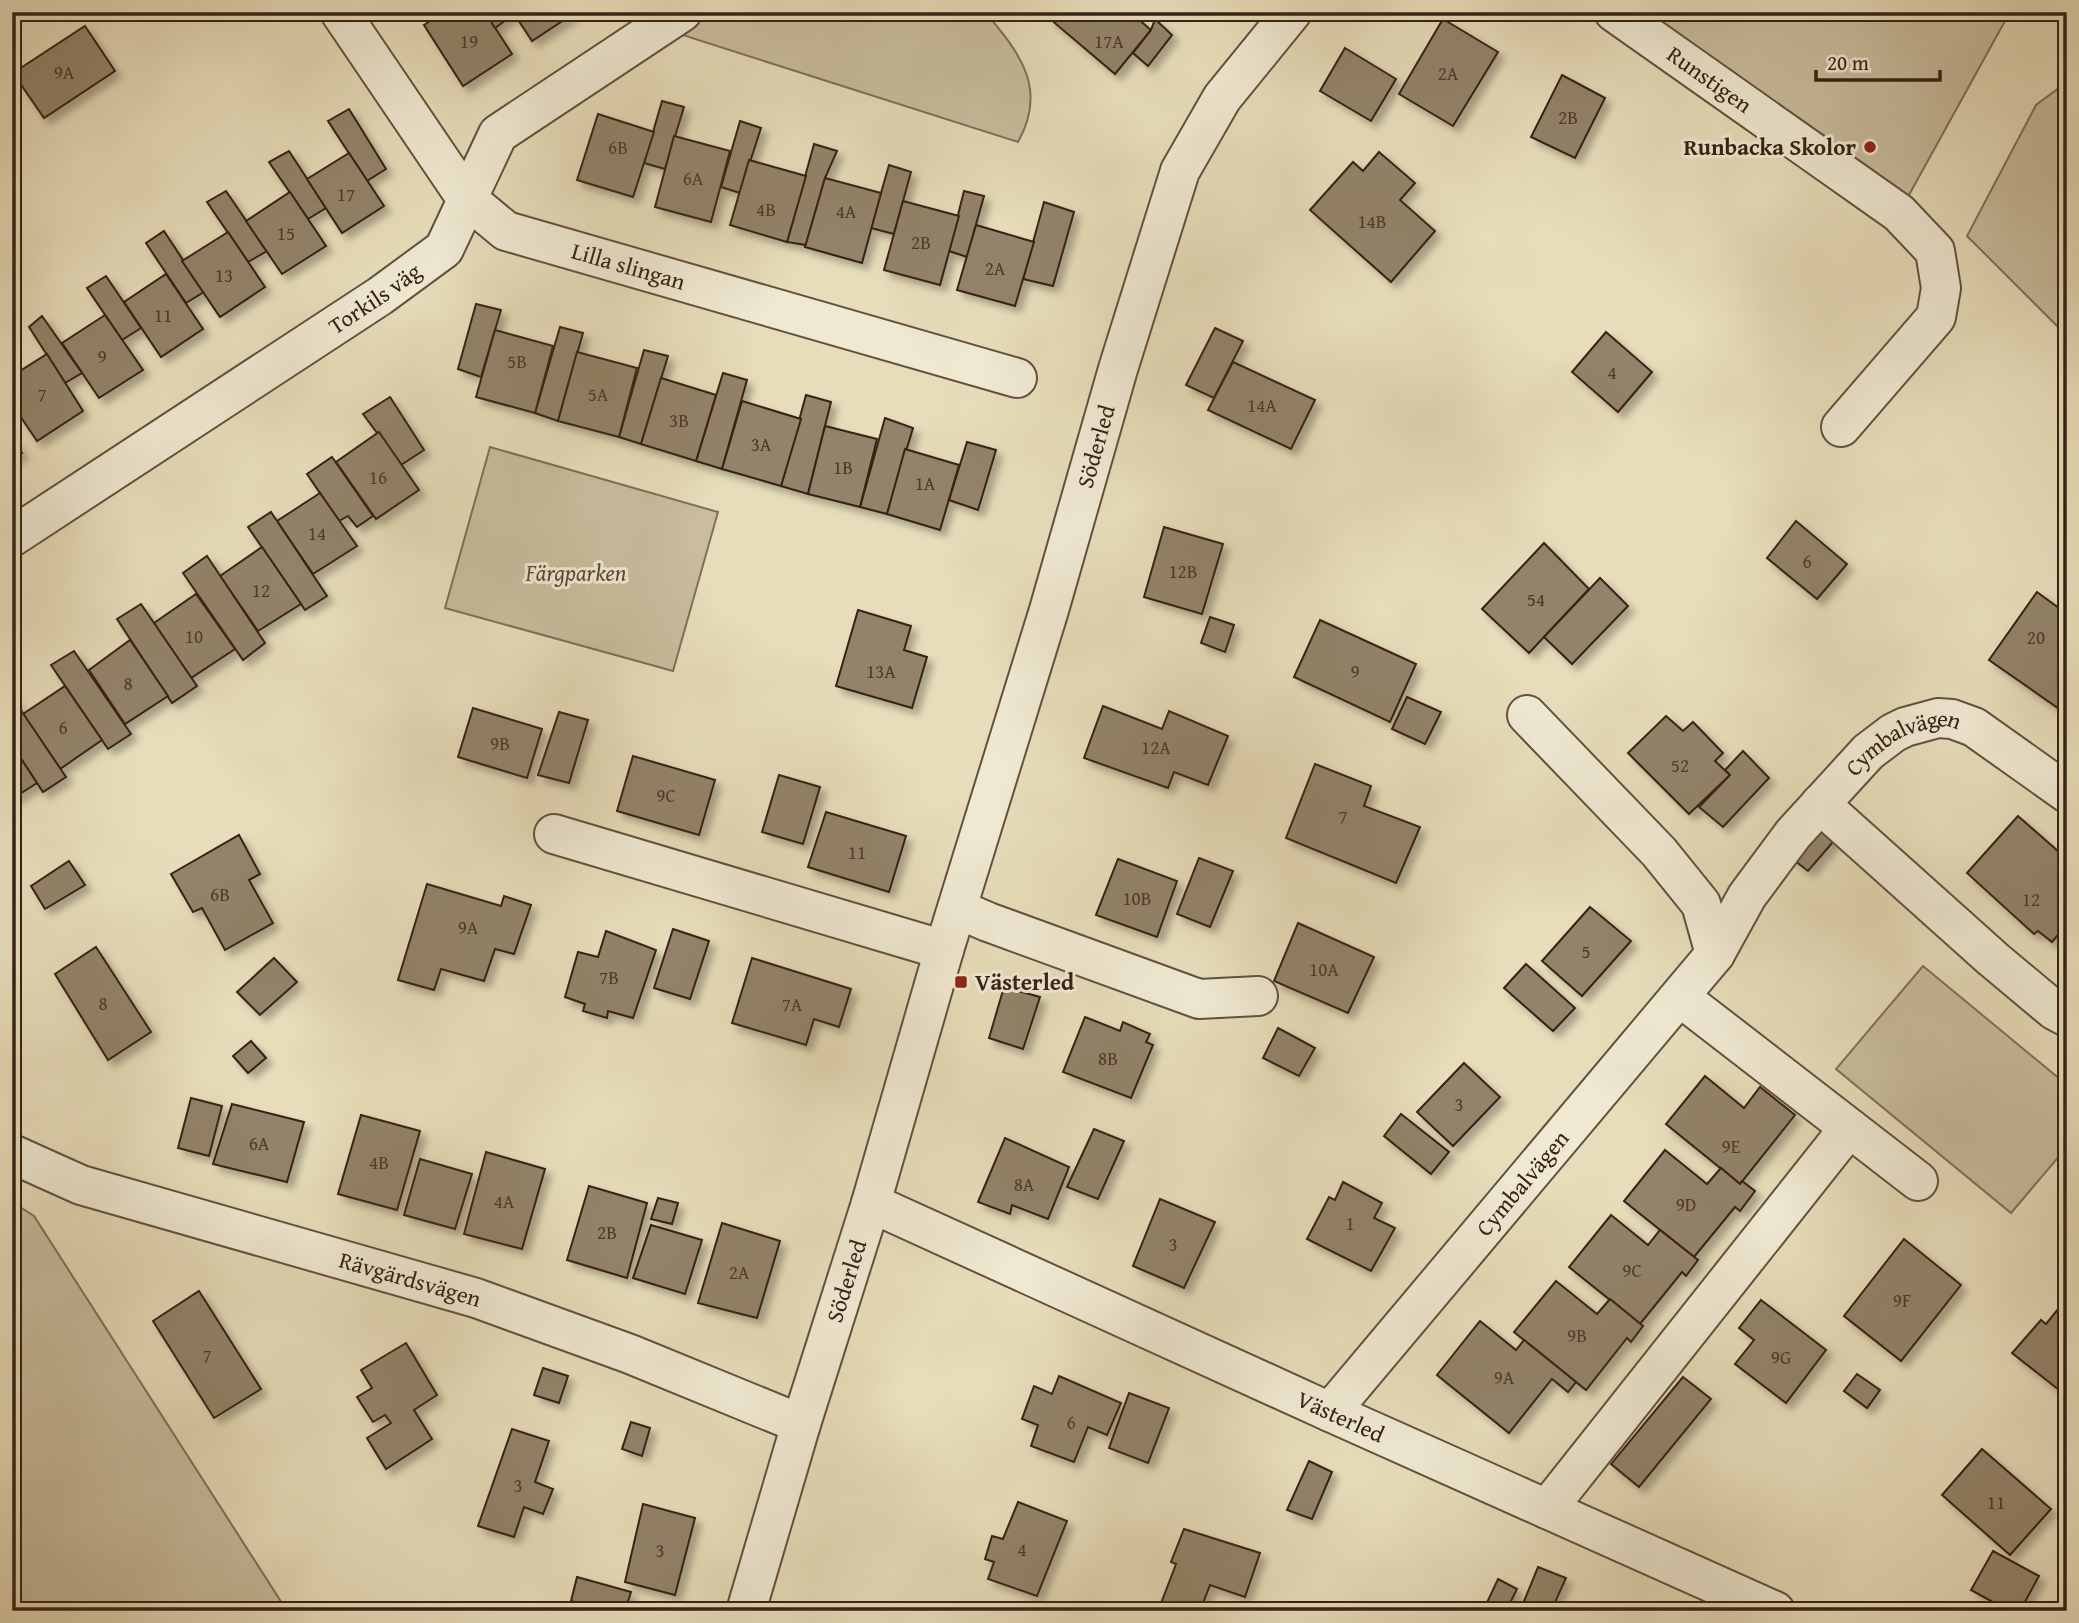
<svg xmlns="http://www.w3.org/2000/svg" width="2079" height="1623" font-family="'Gentium Book Plus',serif">
<style>
.green{fill:#c9bd9e;stroke:#806f5a;stroke-width:2}
.building{fill:#93836b;stroke:#372116;stroke-width:2;filter:url(#shadow)}
.lines{fill:none;stroke-linecap:round;stroke-linejoin:round}
.minor-casing{stroke:#63503f;stroke-width:42}
.minor{stroke:#efe9d2;stroke-width:38}
.poi-dot{fill:#8f2418;stroke:#efe9d2;stroke-width:2.5}
.labels{text-anchor:middle;stroke-width:6;stroke-linejoin:round;paint-order:stroke}
.number-label{font-size:19px;fill:#4e3a2b}
.street-label{font-size:23px;fill:#372116;stroke:#efe9d2}
.poi-label{font-size:23px;font-weight:bold;fill:#372116;stroke:#efe9d2;text-anchor:end}
.park-label{font-size:23px;font-style:italic;fill:#5c4838;stroke:#efe9d2}
</style>
<defs>
<filter id="shadow"><feDropShadow dx="6" dy="6" stdDeviation="3.5" flood-color="#0004"/></filter>
</defs>
<rect width="100%" height="100%" fill="#e7ddba"/>
<filter id="stains"><feTurbulence type="fractalNoise" baseFrequency=".00286" numOctaves="4"/><feColorMatrix values="0 0 0 0 .2 0 0 0 0 .09 0 0 0 0 .02 0 0 0 .5 -.17"/></filter>
<radialGradient id="worn" r=".72"><stop offset=".6" stop-color="#630" stop-opacity="0"/><stop offset="1" stop-color="#630" stop-opacity=".3"/></radialGradient>
<g class="green">
<path d="M698,12H985C1020,53 1048,89 1018,142L670,31Z"/>
<path d="M1614,12H2010L1899,213Z"/>
<path d="M2067,82V336L1967,236L2036,105Z"/>
<path d="M490,447L718,512L673,671L445,608Z"/>
<path d="M1923,966L2067,1085V1147L2011,1213L1836,1069Z"/>
<path d="M12,1202L34,1216L287,1611H12Z"/>
</g>
<g class="building">
<path d="M444,12H485L512,54L463,86L424,25Z"/>
<path d="M485,12H513L514,14L495,28Z"/>
<path d="M513,12H576L532,41Z"/>
<path d="M1056,12H1130L1151,30L1115,74L1050,19Z"/>
<path d="M1155,19L1172,35L1148,66L1133,53L1151,30Z"/>
<path d="M1443,19L1498,52L1453,126L1399,94Z"/>
<path d="M85,26L115,71L44,118L13,73Z"/>
<path d="M1345,48L1396,79L1371,121L1320,91Z"/>
<path d="M1562,75L1605,98L1575,158L1531,137Z"/>
<path d="M662,101L684,107L665,169L644,163Z"/>
<path d="M349,109L386,169L367,181L328,121Z"/>
<path d="M598,114L654,132L633,197L577,180Z"/>
<path d="M740,121L761,128L740,193L721,187Z"/>
<path d="M674,136L730,151L711,222L655,207Z"/>
<path d="M814,144L837,151L825,178L806,245L787,242Z"/>
<path d="M289,151L326,208L308,219L269,162Z"/>
<path d="M1379,152L1415,183L1400,200L1435,231L1391,282L1310,210L1353,162L1363,171Z"/>
<path d="M349,153L384,206L342,233L307,179Z"/>
<path d="M749,160L806,176L787,242L730,225Z"/>
<path d="M889,165L911,172L894,234L871,228Z"/>
<path d="M825,178L881,193L862,263L805,247Z"/>
<path d="M226,191L267,251L248,262L207,202Z"/>
<path d="M964,191L984,196L967,257L949,251Z"/>
<path d="M290,192L326,246L282,274L246,221Z"/>
<path d="M903,201L959,216L940,285L884,270Z"/>
<path d="M1044,202L1074,212L1053,286L1023,279Z"/>
<path d="M976,225L1034,242L1015,306L957,290Z"/>
<path d="M164,231L204,292L186,303L146,243Z"/>
<path d="M228,232L265,287L220,317L182,261Z"/>
<path d="M166,274L203,329L161,357L124,302Z"/>
<path d="M106,276L141,328L122,340L87,288Z"/>
<path d="M476,304L501,310L481,377L458,369Z"/>
<path d="M105,315L143,370L99,398L62,343Z"/>
<path d="M42,316L82,373L65,383L29,327Z"/>
<path d="M560,327L583,333L558,421L535,413Z"/>
<path d="M1215,328L1243,341L1214,398L1186,385Z"/>
<path d="M495,330L553,346L535,413L476,397Z"/>
<path d="M1606,332L1652,372L1618,412L1572,372Z"/>
<path d="M644,350L668,356L641,444L619,437Z"/>
<path d="M577,352L637,368L619,437L558,421Z"/>
<path d="M47,354L83,411L37,441L12,404V376Z"/>
<path d="M1233,362L1315,400L1291,449L1208,410Z"/>
<path d="M723,373L747,380L722,469L696,461Z"/>
<path d="M661,378L716,395L696,461L641,444Z"/>
<path d="M806,395L831,402L808,494L781,486Z"/>
<path d="M390,397L424,450L401,465L363,414Z"/>
<path d="M742,401L801,419L781,486L722,469Z"/>
<path d="M885,418L913,428L887,514L860,507Z"/>
<path d="M825,426L877,439L860,507L808,494Z"/>
<path d="M379,432L419,490L376,519L336,462Z"/>
<path d="M12,439L22,453L12,459Z"/>
<path d="M967,442L996,450L978,510L949,500Z"/>
<path d="M905,449L959,465L940,530L887,514Z"/>
<path d="M332,457L373,516L357,527L348,516L339,521L307,474Z"/>
<path d="M320,493L357,546L313,574L277,521Z"/>
<path d="M271,512L327,596L305,610L248,527Z"/>
<path d="M1796,521L1847,564L1817,599L1767,558Z"/>
<path d="M1164,527L1223,544L1202,614L1144,597Z"/>
<path d="M1544,543L1589,589L1529,653L1482,609Z"/>
<path d="M262,547L301,604L258,631L220,576Z"/>
<path d="M207,556L265,643L243,660L183,573Z"/>
<path d="M1600,578L1628,606L1572,664L1544,637Z"/>
<path d="M2037,592L2067,614L2065,713L1989,660Z"/>
<path d="M196,594L235,649L191,678L154,623Z"/>
<path d="M141,604L197,686L172,703L117,619Z"/>
<path d="M858,610L911,626L904,650L927,657L912,708L836,686Z"/>
<path d="M1210,617L1234,625L1225,652L1201,643Z"/>
<path d="M1320,620L1416,664L1390,722L1294,677Z"/>
<path d="M130,640L168,696L125,724L89,670Z"/>
<path d="M74,651L131,734L108,749L51,665Z"/>
<path d="M65,686L102,740L60,769L23,714Z"/>
<path d="M12,697L66,777L43,792L12,745Z"/>
<path d="M1407,697L1441,712L1425,744L1392,729Z"/>
<path d="M1103,706L1162,729L1169,711L1228,736L1208,785L1174,772L1168,788L1084,758Z"/>
<path d="M473,708L542,729L527,778L458,757Z"/>
<path d="M559,712L588,720L569,783L538,775Z"/>
<path d="M1666,716L1683,731L1693,722L1723,753L1715,761L1730,775L1689,814L1628,753Z"/>
<path d="M12,745L37,783L12,799Z"/>
<path d="M1743,751L1769,778L1723,827L1699,807L1730,775L1725,770Z"/>
<path d="M633,756L715,780L699,835L617,811Z"/>
<path d="M1315,764L1371,786L1364,806L1420,827L1396,883L1286,838Z"/>
<path d="M779,775L820,787L803,844L762,832Z"/>
<path d="M826,812L906,836L889,892L808,867Z"/>
<path d="M2018,816L2067,859V924L2052,942L2038,931L2034,934L1967,873Z"/>
<path d="M1820,819L1839,835L1808,871L1790,857Z"/>
<path d="M239,835L260,874L249,880L273,923L225,950L202,908L193,912L171,874Z"/>
<path d="M1199,858L1233,871L1210,927L1177,914Z"/>
<path d="M1118,859L1177,881L1157,937L1096,915Z"/>
<path d="M69,861L85,885L45,909L31,886Z"/>
<path d="M427,884L501,906L504,896L531,905L514,954L495,949L484,981L441,969L434,990L398,980Z"/>
<path d="M1590,907L1631,941L1582,996L1542,961Z"/>
<path d="M1298,923L1374,957L1348,1013L1274,981Z"/>
<path d="M673,929L709,941L690,999L654,988Z"/>
<path d="M606,931L656,950L633,1018L608,1011L607,1018L583,1011L585,1004L565,997L578,952L598,957Z"/>
<path d="M96,947L151,1032L108,1060L55,974Z"/>
<path d="M274,958L297,982L260,1015L237,992Z"/>
<path d="M752,958L851,989L839,1027L814,1019L806,1045L732,1023Z"/>
<path d="M1526,964L1575,1008L1553,1031L1504,988Z"/>
<path d="M1004,987L1040,997L1023,1049L989,1038Z"/>
<path d="M1085,1017L1120,1031L1123,1022L1150,1034L1146,1042L1153,1045L1131,1098L1063,1072Z"/>
<path d="M1278,1028L1315,1048L1299,1076L1263,1058Z"/>
<path d="M251,1041L266,1058L248,1073L233,1056Z"/>
<path d="M1464,1063L1500,1097L1453,1146L1417,1112Z"/>
<path d="M1705,1076L1744,1108L1760,1087L1795,1115L1740,1184L1666,1124Z"/>
<path d="M191,1098L222,1106L209,1156L178,1148Z"/>
<path d="M232,1104L304,1122L287,1182L213,1164Z"/>
<path d="M1401,1114L1449,1152L1431,1174L1384,1136Z"/>
<path d="M361,1115L420,1131L397,1210L338,1194Z"/>
<path d="M1094,1129L1124,1141L1098,1199L1067,1187Z"/>
<path d="M1005,1138L1069,1167L1048,1219L1012,1205L1010,1214L978,1202Z"/>
<path d="M1665,1150L1707,1184L1721,1168L1740,1184L1742,1181L1755,1191L1740,1211L1735,1207L1694,1257L1624,1201Z"/>
<path d="M486,1152L545,1169L522,1249L464,1234Z"/>
<path d="M420,1159L472,1174L455,1229L404,1215Z"/>
<path d="M1343,1182L1382,1203L1374,1218L1395,1228L1371,1271L1307,1239L1329,1197L1335,1200Z"/>
<path d="M589,1186L647,1203L627,1278L567,1260Z"/>
<path d="M658,1198L678,1203L672,1224L651,1219Z"/>
<path d="M1160,1199L1215,1222L1184,1288L1133,1266Z"/>
<path d="M1611,1215L1648,1245L1660,1230L1698,1260L1686,1276L1682,1272L1640,1324L1569,1267Z"/>
<path d="M722,1223L780,1241L757,1318L698,1303Z"/>
<path d="M651,1225L702,1240L685,1294L633,1278Z"/>
<path d="M1904,1239L1961,1285L1901,1361L1844,1316Z"/>
<path d="M1556,1281L1597,1314L1610,1299L1643,1326L1631,1342L1627,1338L1586,1390L1514,1332Z"/>
<path d="M199,1291L261,1389L214,1418L153,1321Z"/>
<path d="M2067,1298V1381L2059,1390L2012,1353L2041,1320L2046,1324Z"/>
<path d="M1761,1300L1826,1350L1786,1403L1735,1364L1754,1340L1739,1328Z"/>
<path d="M1480,1321L1516,1350L1524,1340L1576,1382L1568,1392L1552,1379L1509,1433L1437,1375Z"/>
<path d="M406,1343L437,1395L414,1410L432,1439L386,1469L367,1438L391,1423L385,1415L373,1422L357,1397L372,1388L361,1370Z"/>
<path d="M543,1368L568,1376L559,1403L534,1395Z"/>
<path d="M1857,1374L1880,1390L1867,1408L1844,1391Z"/>
<path d="M1059,1376L1121,1403L1107,1435L1088,1427L1074,1462L1031,1446L1038,1425L1022,1419L1034,1386L1052,1394Z"/>
<path d="M1683,1377L1711,1399L1639,1487L1611,1464Z"/>
<path d="M1129,1393L1169,1408L1148,1463L1109,1448Z"/>
<path d="M631,1422L650,1428L642,1456L622,1449Z"/>
<path d="M512,1429L549,1441L535,1482L553,1489L543,1514L524,1507L514,1537L478,1526Z"/>
<path d="M1982,1449L2051,1509L2010,1555L1942,1495Z"/>
<path d="M1309,1461L1332,1472L1312,1519L1287,1510Z"/>
<path d="M1018,1502L1067,1521L1037,1596L988,1579L994,1562L985,1559L992,1536L1003,1539Z"/>
<path d="M643,1504L695,1518L675,1595L625,1582Z"/>
<path d="M1184,1529L1260,1553L1245,1597L1210,1585L1200,1611H1173L1160,1606L1176,1564L1171,1562Z"/>
<path d="M1993,1551L2039,1576L2020,1611H2009L1971,1590Z"/>
<path d="M1538,1567L1566,1578L1551,1611H1520Z"/>
<path d="M577,1577L631,1592L625,1611H609L571,1601Z"/>
<path d="M1498,1579L1517,1589L1506,1611H1483Z"/>
</g>
<g class="lines">
<g class="minor-casing">
<g id="minor">
<path id="s1" d="M340,12L466,198L506,231L1017,378"/>
<path id="s2" d="M1614,12L1899,213L1935,251L1941,288L1936,317L1841,427"/>
<path id="s3" d="M12,537L380,296L444,249L498,134L682,12"/>
<path d="M1820,804L1993,959L2054,1010L2067,1017"/>
<path d="M554,834L944,950"/>
<path d="M958,909L988,922L1199,999L1258,996"/>
<path id="s4" d="M1715,954L1747,896L1793,834L1868,752L1893,733L1905,727L1938,718L1952,719L1974,727L2067,793"/>
<path d="M1680,997L1918,1181"/>
<path id="s5" d="M12,1154L81,1185L476,1298L630,1354L801,1424"/>
<path id="s6" d="M871,1203L1330,1412L1775,1611"/>
<path id="s7" d="M1330,1412L1715,954L1701,904L1659,852L1527,715"/>
<path d="M1547,1509L1849,1128"/>
<path id="s8" d="M746,1611L801,1424L871,1203L944,950L1049,610L1118,369L1180,171L1222,98L1292,12"/>
</g>
</g>
<use href="#minor" class="minor"/>
</g>
<g class="poi-dot">
<circle cx="1870" cy="147" r="7"/>
<rect x="954" y="975" width="14" height="14" rx="3.5"/>
</g>
<g class="labels">
<g class="number-label">
<text x="469" y="48">19</text>
<text x="1109" y="48">17A</text>
<text x="64" y="79">9A</text>
<text x="1448" y="80">2A</text>
<text x="1568" y="124">2B</text>
<text x="618" y="154">6B</text>
<text x="693" y="185">6A</text>
<text x="346" y="201">17</text>
<text x="766" y="216">4B</text>
<text x="846" y="218">4A</text>
<text x="1372" y="228">14B</text>
<text x="286" y="240">15</text>
<text x="921" y="249">2B</text>
<text x="995" y="275">2A</text>
<text x="224" y="282">13</text>
<text x="163" y="322">11</text>
<text x="102" y="363">9</text>
<text x="517" y="368">5B</text>
<text x="1612" y="379">4</text>
<text x="42" y="401">7</text>
<text x="598" y="401">5A</text>
<text x="1262" y="412">14A</text>
<text x="679" y="427">3B</text>
<text x="761" y="451">3A</text>
<text x="843" y="474">1B</text>
<text x="378" y="484">16</text>
<text x="925" y="490">1A</text>
<text x="317" y="540">14</text>
<text x="1807" y="568">6</text>
<text x="1183" y="578">12B</text>
<text x="261" y="597">12</text>
<text x="1536" y="606">54</text>
<text x="194" y="643">10</text>
<text x="2036" y="644">20</text>
<text x="881" y="678">13A</text>
<text x="1355" y="678">9</text>
<text x="128" y="690">8</text>
<text x="63" y="734">6</text>
<text x="500" y="750">9B</text>
<text x="1156" y="754">12A</text>
<text x="1680" y="772">52</text>
<text x="666" y="802">9C</text>
<text x="1343" y="823">7</text>
<text x="857" y="859">11</text>
<text x="220" y="901">6B</text>
<text x="1137" y="905">10B</text>
<text x="2031" y="906">12</text>
<text x="468" y="934">9A</text>
<text x="1586" y="958">5</text>
<text x="1324" y="976">10A</text>
<text x="609" y="984">7B</text>
<text x="103" y="1010">8</text>
<text x="792" y="1011">7A</text>
<text x="1108" y="1065">8B</text>
<text x="1459" y="1111">3</text>
<text x="259" y="1150">6A</text>
<text x="1731" y="1153">9E</text>
<text x="379" y="1169">4B</text>
<text x="1024" y="1191">8A</text>
<text x="504" y="1208">4A</text>
<text x="1686" y="1211">9D</text>
<text x="1350" y="1230">1</text>
<text x="607" y="1239">2B</text>
<text x="1173" y="1251">3</text>
<text x="1632" y="1277">9C</text>
<text x="739" y="1279">2A</text>
<text x="1902" y="1307">9F</text>
<text x="1577" y="1342">9B</text>
<text x="207" y="1362">7</text>
<text x="1781" y="1364">9G</text>
<text x="1504" y="1384">9A</text>
<text x="1071" y="1429">6</text>
<text x="518" y="1492">3</text>
<text x="1996" y="1509">11</text>
<text x="1022" y="1556">4</text>
<text x="660" y="1557">3</text>
</g>
<g class="street-label">
<text dy="8" stroke="none"><textPath href="#s2" startOffset="117">Runstigen</textPath></text>
<text dy="8" stroke="none"><textPath href="#s1" startOffset="404">Lilla slingan</textPath></text>
<text dy="8" stroke="none"><textPath href="#s3" startOffset="434">Torkils väg</textPath></text>
<text dy="8" stroke="none"><textPath href="#s8" startOffset="1216">Söderled</textPath></text>
<text dy="8" stroke="none"><textPath href="#s4" startOffset="292">Cymbalvägen</textPath></text>
<text dy="8" stroke="none"><textPath href="#s7" startOffset="299">Cymbalvägen</textPath></text>
<text dy="8" stroke="none"><textPath href="#s5" startOffset="418">Rävgärdsvägen</textPath></text>
<text dy="8" stroke="none"><textPath href="#s8" startOffset="345">Söderled</textPath></text>
<text dy="8" stroke="none"><textPath href="#s6" startOffset="516">Västerled</textPath></text>
</g>
<g class="poi-label">
<text x="1856" y="155">Runbacka Skolor</text>
<text x="975" y="990" text-anchor="start">Västerled</text>
</g>
<g class="park-label">
<text x="576" y="581">Färgparken</text>
</g>
</g>
<rect width="2079" height="1623" fill="none" stroke="#e7ddba" stroke-width="42"/>
<rect x="14" y="14" width="2051" height="1595" fill="none" stroke="#372116" stroke-width="3.5"/>
<rect x="21" y="21" width="2037" height="1581" fill="none" stroke="#372116" stroke-width="2"/>
<path d="M1816 70v10h124v-10" fill="none" stroke="#372116" stroke-width="3.5"/>
<text x="1827" y="70" font-size="21" fill="#372116" stroke="#efe9d2" stroke-width="5" paint-order="stroke">20 m</text>
<rect width="100%" height="100%" filter="url(#stains)"/>
<rect width="100%" height="100%" fill="url(#worn)"/>
</svg>
